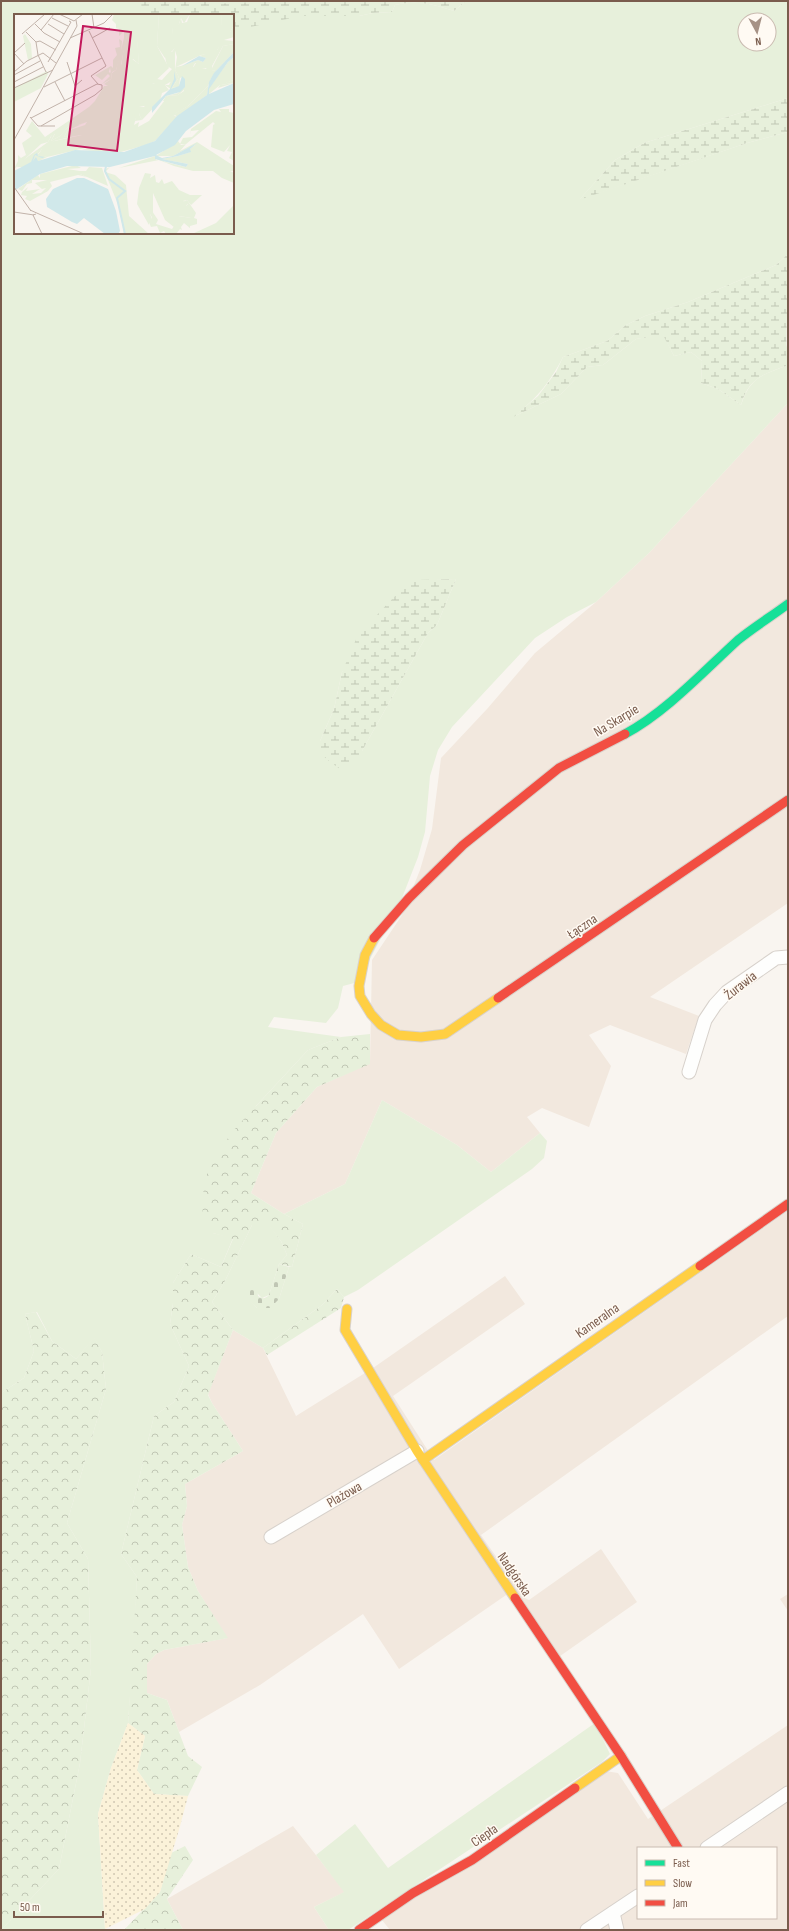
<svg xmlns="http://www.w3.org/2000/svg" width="789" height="1931" font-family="'Sofia Sans Condensed',sans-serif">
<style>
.residential{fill:#f2e8de;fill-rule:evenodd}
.green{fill:#e7f0db;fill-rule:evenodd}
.forest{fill:url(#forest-crowns)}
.wetland{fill:url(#wetland-marsh)}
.sand{fill:url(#sand-dots)}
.cemetery{fill:url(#cemetery-stones)}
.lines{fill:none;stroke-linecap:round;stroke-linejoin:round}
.street-casing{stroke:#d7d1cb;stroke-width:15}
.fast-casing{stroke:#d9d2cb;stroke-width:11}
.slow-casing{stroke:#d9d2cb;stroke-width:11}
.jam-casing{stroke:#d9d2cb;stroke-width:11}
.street{stroke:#fefefd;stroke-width:13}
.fast{stroke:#16e098;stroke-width:9}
.slow{stroke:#ffcf43;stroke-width:9}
.jam{stroke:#f24e42;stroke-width:9}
.labels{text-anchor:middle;stroke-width:3;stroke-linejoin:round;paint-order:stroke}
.street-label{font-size:14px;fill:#7a5c4d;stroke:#fffaf3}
.inset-river{fill:none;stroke:#d0e8ea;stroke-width:2}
.inset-road{fill:none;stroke:#c2b3aa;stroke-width:1}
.view{fill:#c2185b;fill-opacity:0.15;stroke:#c2185b;stroke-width:2}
.inset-edge{fill:none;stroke:#7a5c4d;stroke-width:2}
</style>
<defs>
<pattern id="forest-crowns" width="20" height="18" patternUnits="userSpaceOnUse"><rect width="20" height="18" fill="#e7f0db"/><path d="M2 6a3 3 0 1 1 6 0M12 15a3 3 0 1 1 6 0" fill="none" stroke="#c0c6b4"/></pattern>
<pattern id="wetland-marsh" width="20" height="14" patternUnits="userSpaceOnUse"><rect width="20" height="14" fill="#e7f0db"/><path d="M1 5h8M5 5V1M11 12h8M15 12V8" fill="none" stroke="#c0c6b4"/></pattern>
<pattern id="sand-dots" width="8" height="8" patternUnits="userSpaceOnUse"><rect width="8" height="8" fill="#fbf2d9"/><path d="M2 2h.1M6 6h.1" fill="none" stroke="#d0c7b2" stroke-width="1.8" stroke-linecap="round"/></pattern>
<pattern id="cemetery-stones" width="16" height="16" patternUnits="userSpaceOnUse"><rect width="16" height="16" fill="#e7f0db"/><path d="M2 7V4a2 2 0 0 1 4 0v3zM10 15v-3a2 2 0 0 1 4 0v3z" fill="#c0c6b4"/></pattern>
</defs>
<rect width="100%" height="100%" fill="#f9f5f0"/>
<g class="residential">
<path d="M788,403V903L650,997L699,1016L686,1054L610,1025L589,1035L611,1066L589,1127L542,1108L527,1117L540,1133L491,1172L457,1145L382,1100L345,1184L284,1214L251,1193L276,1133L317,1087L370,1063L372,960L402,915L420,870L432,829L441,758L487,709L535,653L596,602L649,553Z"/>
<path d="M788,1211V1316L481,1535L525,1598L529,1600L601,1549L637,1602L553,1661L509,1593L399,1669L363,1614L260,1685L179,1732L167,1700L147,1693V1664L156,1654L164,1650L227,1638L198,1591L188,1567L182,1525L187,1506L185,1484L243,1451L212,1403L208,1394L233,1330L263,1348L296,1416L373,1368L505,1276L525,1304L393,1396L434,1460Z"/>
<path d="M788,1594V1611L780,1599Z"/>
<path d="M788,1725V1930H390L382,1920L605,1771L618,1773L648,1819ZM638,1848H776V1918H638Z"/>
<path d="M293,1826L345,1892L314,1907L329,1930H183L167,1899Z"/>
</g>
<g class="green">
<path d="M1,1H343L359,16L373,13L392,12L395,5C416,0 433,4 454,11L466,1H788V98L644,143L615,160L580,199L747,143L788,132V254L776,265L688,302L645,316L626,325L607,341L563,357C549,384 538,396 515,416L561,394L587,367L603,365L636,339L663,334L674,356L691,352L702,361L701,383L718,389L741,405C750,378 761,375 786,366V347L788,343V403L649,553L596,602L567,617L535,638L452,727L438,750L430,776L425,832L418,857L402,898L358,982L343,986L338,1008L326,1023L274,1017L268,1027L341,1037L308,1050L256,1106L213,1233L233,1238L221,1267L191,1254L173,1283V1303L170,1324L189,1366L174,1402L154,1416L121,1554L137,1577L134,1642L128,1723L111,1768L98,1814L105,1930H1L59,1869L80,1763L91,1668L88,1559L67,1523L106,1389L102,1352L94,1338L76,1359L52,1341L37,1312L25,1314L34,1351L24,1378L1,1393ZM15,15H233V233H15ZM745,20H769V44H745ZM456,579L437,625L428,633L362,751L320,741L334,709L342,672L415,581Z"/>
<path d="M382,1100L457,1145L491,1172L540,1133L547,1141L544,1158L532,1169L358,1290L344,1297L337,1289L322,1305L263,1348L233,1330L212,1302L225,1281L252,1225H269L281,1241L287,1255L279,1264L269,1295L262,1298L256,1292L257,1288L248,1298L257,1308L279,1299L289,1267H292L303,1224L284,1214L345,1184Z"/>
<path d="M595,1723L610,1754L602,1762L348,1930H329L314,1907L344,1892L316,1855L355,1824L388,1868Z"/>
</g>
<g class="forest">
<path d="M370,1034V1064L317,1087L276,1133L251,1193L284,1214L303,1224L292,1267L279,1264L287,1255L281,1241L269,1226L252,1225L225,1281L212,1302L233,1330L208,1395L212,1403L243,1451L185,1484L187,1506L182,1525L188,1567L198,1591L228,1638L164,1650L156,1654L147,1664V1693L167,1700L188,1756L202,1767L188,1796L154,1794L137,1770L145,1736L128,1723L137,1577L121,1554L154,1416L174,1402L189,1366L170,1324L173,1303V1283L191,1254L221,1267L233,1239L213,1233L203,1219L202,1199L208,1169L232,1132L308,1050L341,1037Z"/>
<path d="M337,1289L344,1297L341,1308L267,1355L263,1348L322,1305Z"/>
<path d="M36,1312L52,1341L76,1359L94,1337L102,1352L106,1389L67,1523L88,1559L91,1668L80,1763L59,1869L1,1930V1393L24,1378L34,1351L25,1314Z"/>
<path d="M185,1846L193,1860L167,1899L183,1930H124L160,1892L171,1853Z"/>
</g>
<g class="wetland">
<path d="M144,1H205L214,4L276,1H466L454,11C433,4 416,0 395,5L392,12L373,13L359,16H301L237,30L233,29V15H148L141,5Z"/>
<path d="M788,98V132L747,143L579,200L615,160L644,143Z"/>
<path d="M788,254L786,366C763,374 748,379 741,405L718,389L701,383L702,361L691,352L674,356L663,335L636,339L603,365L587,367L561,394L513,417L538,396L556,372L563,357L607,341L626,325L645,316L688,302L776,265Z"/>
<path d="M456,579L437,625L428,633L362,751L350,767L343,771L330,762L319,752L320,741L334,709L342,672L358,635L394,597L415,580Z"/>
</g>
<path class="sand" d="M128,1723L145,1736L137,1770L154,1794L188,1796L179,1830L160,1892L145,1909L105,1929L98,1814L111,1768Z"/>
<path class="cemetery" d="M279,1264L289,1267L279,1299L270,1308H257L248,1299V1285L257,1288L258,1296C263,1299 265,1299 269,1295Z"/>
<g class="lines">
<g class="street-casing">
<g id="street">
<path d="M689,1072L705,1020L715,1005L727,992L776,958L788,957"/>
<path d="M271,1537L417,1451"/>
<path d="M707,1848L788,1793"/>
<path d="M613,1913L617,1930"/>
<path d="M587,1930L638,1896"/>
</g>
</g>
<g class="fast-casing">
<path id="fast" d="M625,734C665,713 704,671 738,640C754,627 772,616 788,604"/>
</g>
<g class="slow-casing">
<g id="slow">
<path d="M374,938L365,955L359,986L360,996L371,1014L381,1025L398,1035L421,1037L445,1034L498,998"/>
<path d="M347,1309L345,1330L417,1451L515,1598"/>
<path d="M423,1460L700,1266"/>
<path d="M575,1788L621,1756"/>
</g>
</g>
<g class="jam-casing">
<g id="jam">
<path d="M374,938L409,898L463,845L559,768L625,734"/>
<path d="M498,998L788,800"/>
<path d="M700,1266L788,1204"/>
<path d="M515,1598L621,1756L678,1848"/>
<path d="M359,1930L413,1893L472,1860L575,1788"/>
</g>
</g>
<use href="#street" class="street"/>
<use href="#fast" class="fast"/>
<use href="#slow" class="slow"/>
<use href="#jam" class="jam"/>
</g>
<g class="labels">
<g class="street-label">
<text transform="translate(616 720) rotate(-31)" y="5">Na Skarpie</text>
<text transform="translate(582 926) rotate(-34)" y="5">Łączna</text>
<text transform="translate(740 985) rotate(-38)" y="5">Żurawia</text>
<text transform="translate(597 1320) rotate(-35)" y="5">Kameralna</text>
<text transform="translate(344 1494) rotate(-30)" y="5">Plażowa</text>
<text transform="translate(515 1574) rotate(56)" y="5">Nadgórska</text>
<text transform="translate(484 1835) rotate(-35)" y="5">Ciepła</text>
</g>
</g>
<g transform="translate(14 14)">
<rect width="220" height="220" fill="#f9f5f0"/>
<path d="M110,0H145L143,32L155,54L138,70L150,66L158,67L151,71L155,76L148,79L146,87L128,106L125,100L135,91L125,93L120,111L125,108L124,113L135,107L154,82L164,81L170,77V62L166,64L165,73L158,74L165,63L161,56L163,43L159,30L158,13L165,10L167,4L168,9L173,8L176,0H208L207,28L202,39L187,41L162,53L181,49L179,53L193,55L198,62L194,72L174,92L159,101L163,103L141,127L132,131L103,139L68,136L74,134L75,133L33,143L24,141L28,135L40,127L68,121L50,123L53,117L71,111L73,108L64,111L60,106L46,122L37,127L41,120L37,122L34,128L27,130L0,155L4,147V141L7,144L12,141L8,129L18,122L12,117L18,107L31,123L75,93L81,87L90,72H94L90,70L97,65L98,59L102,56L110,24ZM113,21L123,27L125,50L118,45L110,54L107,50ZM11,20L17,30L18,44L14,46L9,22ZM220,30V38L202,57L197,56L209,32ZM97,52L100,55L97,59L96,54L94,60L88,66L81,61L78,63ZM220,55V66L206,71L220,69L204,74L206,71H203V69ZM75,153L88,154L94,172L66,160V157H72Z" fill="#e7f0db" fill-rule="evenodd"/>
<path d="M100,0L110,1L111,16L105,22V15L102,14V10L98,6ZM145,0H176L170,9L167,4L163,15L158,14L161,34L151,44L143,32ZM208,0H220V11L216,18V14L207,15L206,24ZM117,18L123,19L125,50L119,45L110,56L107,53L110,33L113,21ZM105,25L108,27L107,40L102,56L98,58L97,65L88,70L96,62L93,59L94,57L96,59L99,55V46L103,41L101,34L106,33ZM205,95H215V98L220,99V147L215,144L218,138L213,137L216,131L210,138L197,133L199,111L201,110L199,108L172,130H166L169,124L178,123L185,116L177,117L176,121L177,115L202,97L207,98ZM62,151L67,154L53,155L66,157V160L73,163L64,161L36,168L38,172L34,177L16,187L11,185L13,182L7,181L8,178L14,173L12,177L26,175L18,180L27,179L32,174L28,175L21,169L33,166H18V169L13,170L8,177L4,175L24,161L26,164V160ZM173,186L182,199L180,204L183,205V210L176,212V214L170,209L167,213L168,216L166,215L162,220H152L150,217L146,219L143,212L137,213L133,204L136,200L138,205V197L144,206L142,210L158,215L164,207V202L177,204V197L172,192L174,190L169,188ZM220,191V220H178L202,209Z" fill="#e7f0db"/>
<path d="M220,11V23L210,26L220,27V30L209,32L198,52V56L202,57L197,65L192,54L177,57L182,49L173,52L162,54L184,46L189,48L192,44L185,42L198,38L197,35L201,34L202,37L204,35L207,14H216V18ZM161,34V56L165,63L158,74L165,73L168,62H170L172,74L164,81L154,82L152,87H149L152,82L164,79L171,71L170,68L163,75L158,76L151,71H155L157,67L136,70L143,65L148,66L158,55L153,52L150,38H158ZM220,43V55L203,71L220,66L219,69L206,71L195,80L194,76L193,81L163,103L161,101L158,103H161L155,108L154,105L149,106L174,92L194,72V75L214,48ZM134,87L136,96L125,100L128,106L121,107L122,102L117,101L122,100L118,93H130ZM60,106L65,111L74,107L53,117L50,123L69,120L40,127L34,135H28L24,140L33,143L3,158L9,153H3L5,149L34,128L38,121L41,119L37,127L46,122ZM164,127L167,131L172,130L166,137L183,128L220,152V157H216L220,159V169L208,164L199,157H179L160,152L145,146L105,154L141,142L142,146L146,145L151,148L172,153L174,150L147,145L164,142L176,138V135L182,130L159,142H142ZM96,153L91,158L101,161L112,171L115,202L135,220H110L105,193L90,156ZM131,159L137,160L136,164L141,161L142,168L145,169L148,165L150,170L158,167L165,176L176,181H188L177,191L173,186L169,187L174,189L172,192H176L179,200L177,204L165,202L166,205L160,213L151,206L139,179V205L136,200L135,211L123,190L125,174Z" fill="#e7f0db"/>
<path d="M33,57L34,60L27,74L0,88V74Z" fill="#e7f0db"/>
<path d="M220,38V43L214,48L195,75V80L220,69V90L200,96L172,117L161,131L142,141L148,144L159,142L183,129L176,135L177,138L164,142L148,145L174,150L172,153L141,145V142L96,153L53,152L26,160L0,177V157L17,148L20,141L23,139L24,142L31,143L28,144L21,141L19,147L22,143L24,147L61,136L110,138L141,127L163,102L193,81L195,68L200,59ZM185,42L192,44L189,48L184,46L168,52ZM160,57L162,66L157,75L165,72L168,62L171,65V73L166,78L152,82L138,99V93L156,75L160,65ZM63,164H70L94,175L102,197L106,217L104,220H91L70,204L63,210L58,208L33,193L32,185L39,175Z" fill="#d0e8ea"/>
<path class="inset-river" d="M92,152L91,157L95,165L111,177L103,184L111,220"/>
<path class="inset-road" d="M45,0L60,7L69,0M78,0L80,14M38,4L54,12M21,10L30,19L46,28M34,10L50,20M27,16L40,0M75,17L92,52L77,62L84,70M12,18L22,28L24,41L32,58M8,20L31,0M56,24L90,9L99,0M78,24L96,14M22,28L26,27L42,36M34,48L57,8L55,7M53,48L61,72L68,66M10,50L0,39L11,29M0,58L13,47L29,39L42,49M0,61L26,47M0,68L29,53M41,68L51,87M30,73L88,44M0,74L39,56M16,103L24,112H41M17,104L83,70L88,71V75L81,81L27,112M0,126L63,12L62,6M0,173L17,197M16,196L70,220M0,198L20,201M22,200L19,201L28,220"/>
<path class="view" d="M69,12L117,18L103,137L54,131Z"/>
<rect width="220" height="220" class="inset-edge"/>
</g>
<rect width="789" height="1931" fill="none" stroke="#7a5c4d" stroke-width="4"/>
<rect x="637" y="1847" width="140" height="72" fill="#fffaf3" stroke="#cabbb1"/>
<rect x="645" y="1860" width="20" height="6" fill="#16e098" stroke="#cabbb1"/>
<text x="673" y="1867" font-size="12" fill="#7a5c4d">Fast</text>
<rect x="645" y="1880" width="20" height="6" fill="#ffcf43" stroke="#cabbb1"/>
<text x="673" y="1887" font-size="12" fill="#7a5c4d">Slow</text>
<rect x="645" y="1900" width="20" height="6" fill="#f24e42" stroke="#cabbb1"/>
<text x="673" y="1907" font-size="12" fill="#7a5c4d">Jam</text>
<g transform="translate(757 32) rotate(173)"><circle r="19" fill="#fffaf3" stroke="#cabbb1"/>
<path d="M0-3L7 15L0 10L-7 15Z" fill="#a69286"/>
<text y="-6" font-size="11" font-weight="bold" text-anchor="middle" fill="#7a5c4d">N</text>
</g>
<path d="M14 1911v6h89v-6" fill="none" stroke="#7a5c4d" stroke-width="2"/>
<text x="20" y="1911" font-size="12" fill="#7a5c4d" stroke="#fffaf3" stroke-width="3" paint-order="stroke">50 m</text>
</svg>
